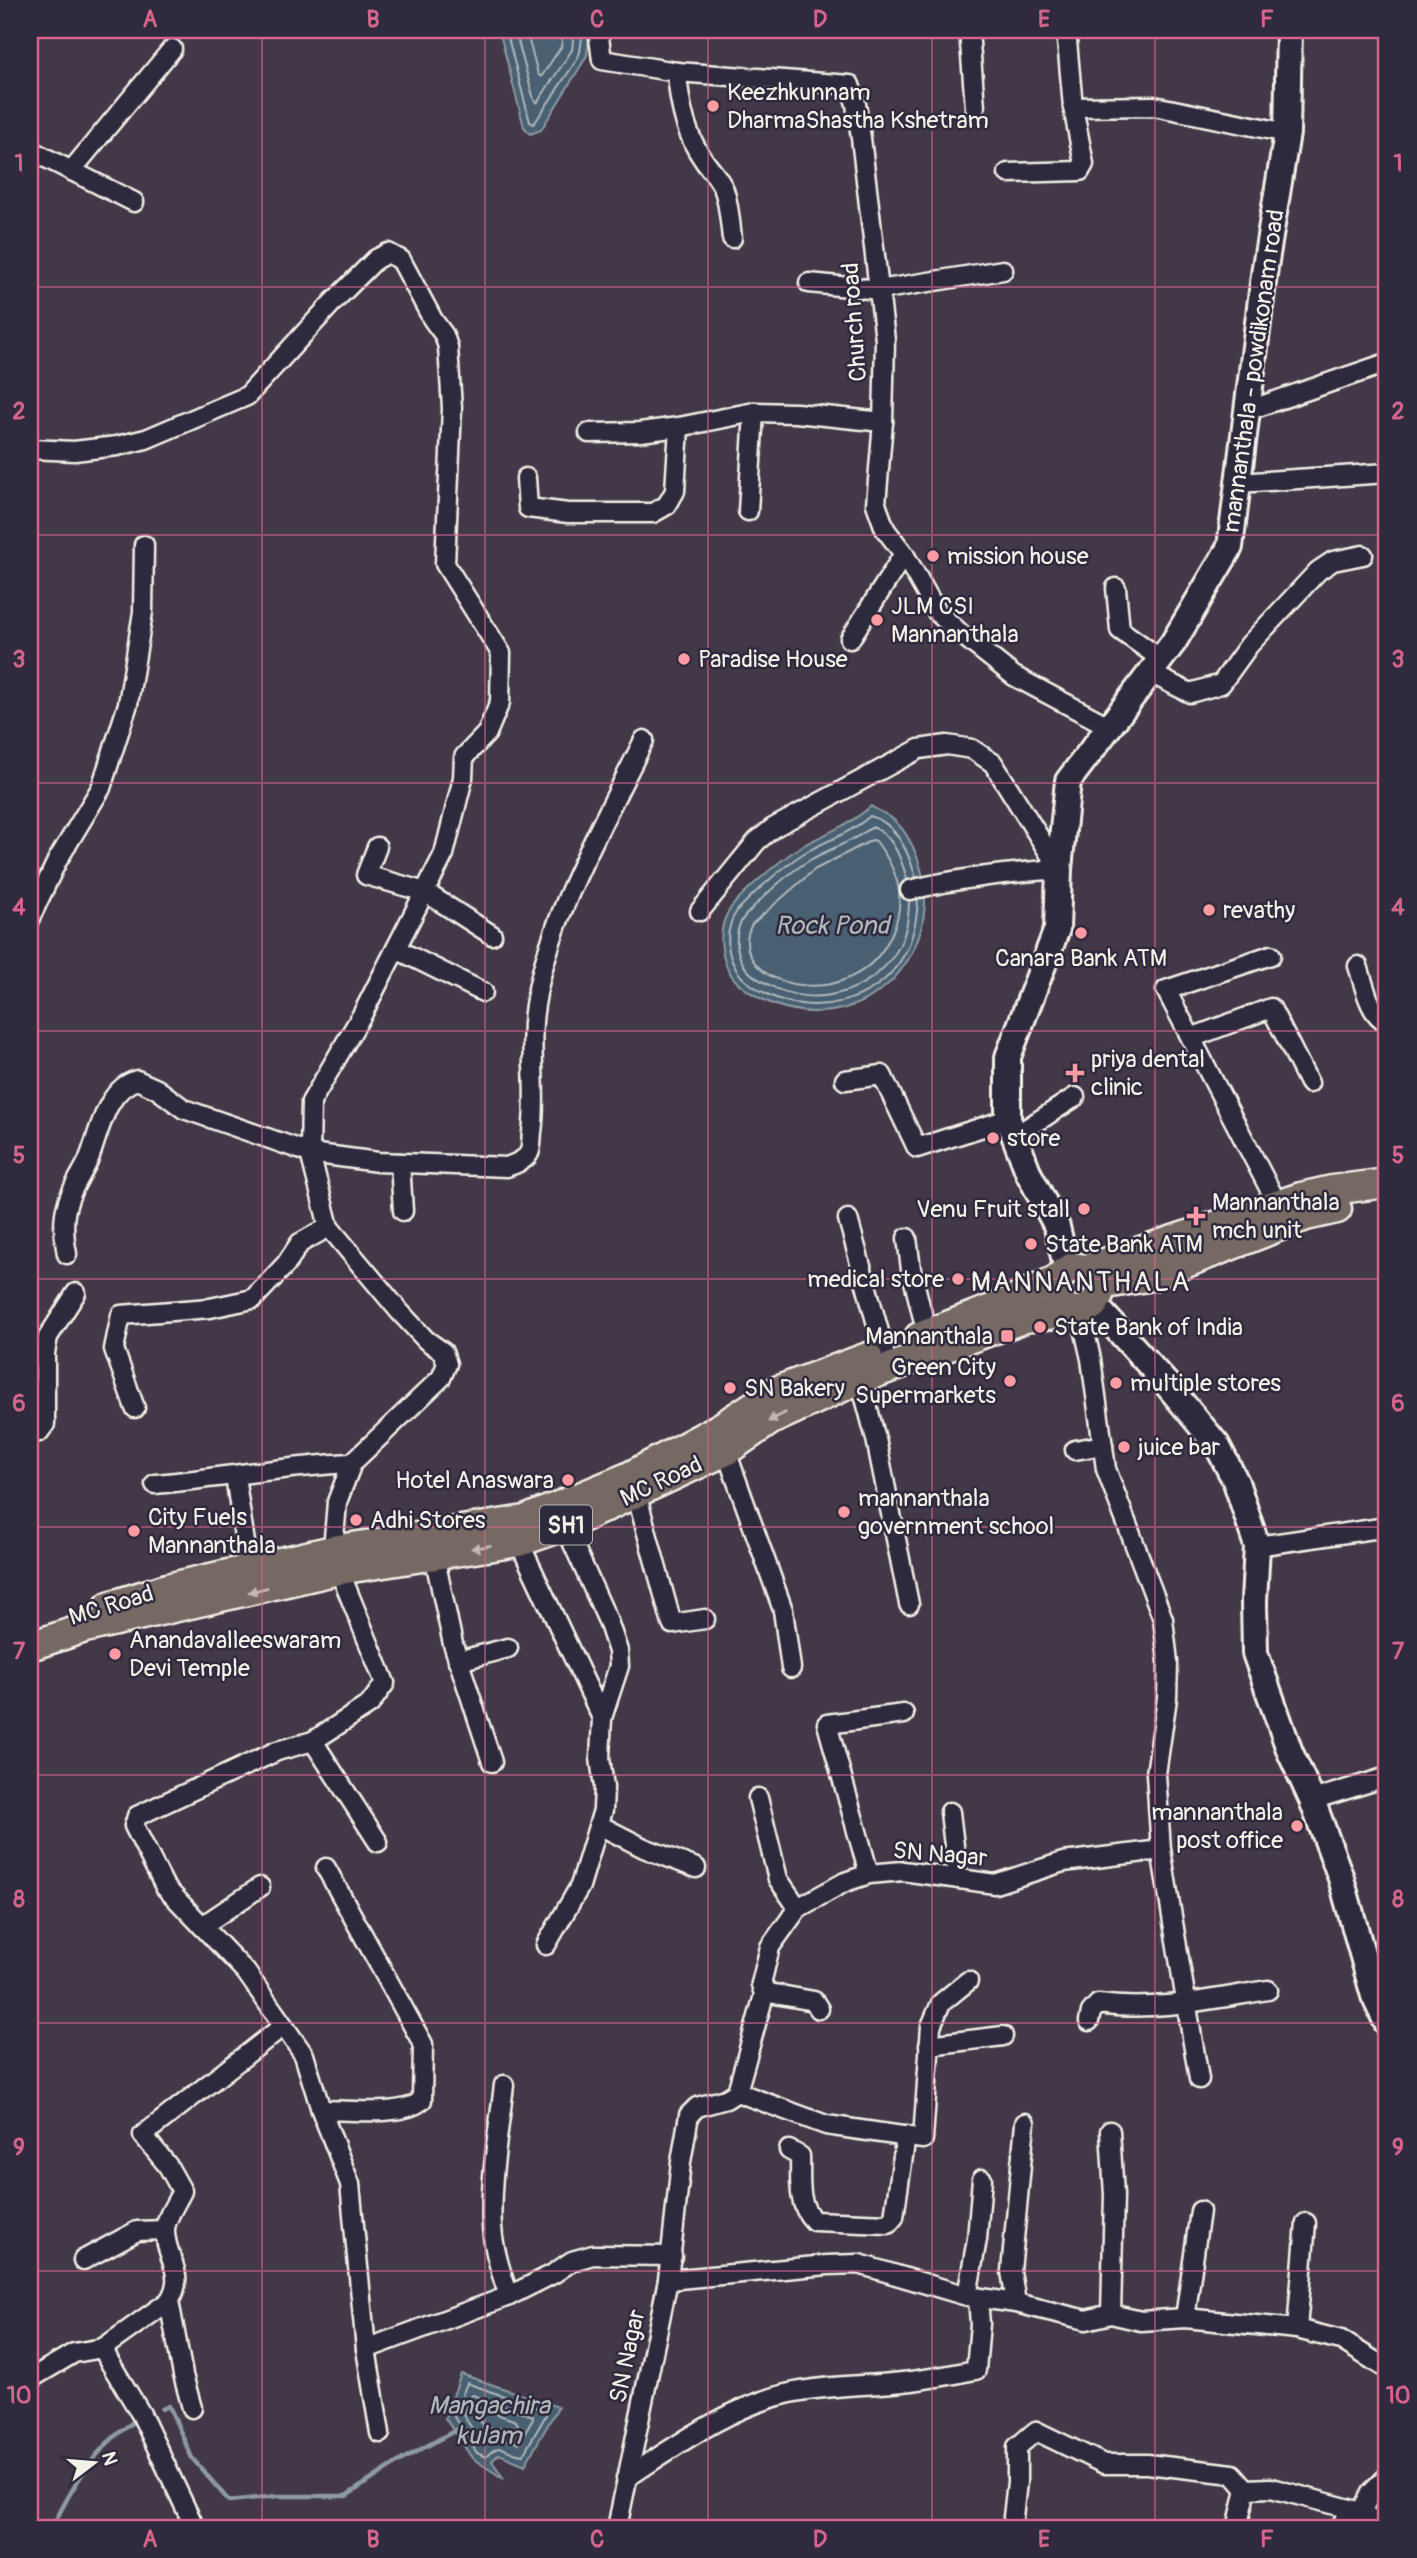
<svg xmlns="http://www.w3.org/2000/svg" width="1417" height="2558" font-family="Pangolin,sans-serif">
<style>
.water{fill:#496073;stroke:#8d9aa2;stroke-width:2}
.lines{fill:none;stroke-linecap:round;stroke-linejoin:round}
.shore{stroke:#b0b7b9;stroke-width:2}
.stream{stroke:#8d9aa2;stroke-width:4.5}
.street-casing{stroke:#f4f1e8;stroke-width:23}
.secondary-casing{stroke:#f4f1e8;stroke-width:30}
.primary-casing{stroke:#f4f1e8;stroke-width:33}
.street{stroke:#2f2a3d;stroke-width:18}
.secondary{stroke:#2f2a3d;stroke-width:24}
.primary{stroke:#766964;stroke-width:28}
.oneway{fill:#c2bbb3}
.grid{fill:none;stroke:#d4648c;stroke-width:2;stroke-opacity:0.55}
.poi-dot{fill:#ff9aa2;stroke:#2f2a3d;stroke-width:2.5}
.labels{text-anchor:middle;stroke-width:5;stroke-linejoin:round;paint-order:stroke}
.shield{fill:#2f2a3d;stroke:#b9b5b5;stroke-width:2}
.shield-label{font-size:23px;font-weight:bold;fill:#f4f1e8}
.poi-label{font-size:24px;fill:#f4f1e8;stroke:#2f2a3d;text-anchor:start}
.street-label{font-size:24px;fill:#f4f1e8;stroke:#2f2a3d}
.water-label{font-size:26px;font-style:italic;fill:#b0b7b9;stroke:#2f2a3d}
.quarter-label{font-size:28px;letter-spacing:2px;fill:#f4f1e8;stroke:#2f2a3d}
.neatline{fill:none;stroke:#d4648c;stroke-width:2.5}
.grid-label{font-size:23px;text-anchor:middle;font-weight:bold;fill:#d4648c}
</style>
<rect width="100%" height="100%" fill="#433848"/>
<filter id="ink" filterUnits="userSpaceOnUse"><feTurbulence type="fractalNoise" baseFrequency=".0143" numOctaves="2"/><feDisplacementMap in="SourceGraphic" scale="14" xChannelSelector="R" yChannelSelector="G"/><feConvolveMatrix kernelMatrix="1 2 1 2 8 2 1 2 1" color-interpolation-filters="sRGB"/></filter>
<g filter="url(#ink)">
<g class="water">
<path d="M499,30H590L587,55L582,64L541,130L530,134L524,127Z"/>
<path d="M871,806C878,811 887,814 894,820C914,838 926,875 925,902C921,989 836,1039 758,997C736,985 726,974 722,949C720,935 721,922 730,909C741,893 785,856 802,846C826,833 850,825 871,806Z"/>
<path d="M461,2374L558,2407L525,2465L499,2454L492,2461L504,2479L472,2458L445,2418Z"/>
</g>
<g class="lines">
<g class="shore">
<path d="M506,30L530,122L534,124L576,61L580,52L583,30"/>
<path d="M515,30L534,100L537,103L572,50L574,30"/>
<path d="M526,30L538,74L541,77L561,47L564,30"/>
<path d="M872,840L876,841C897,869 907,897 893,931C856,1023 720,984 752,924L814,870Z"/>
<path d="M916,878C909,854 897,823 870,816C851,833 828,840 806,852C787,863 752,894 737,911C728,923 727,937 729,951C734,974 746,983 765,993C812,1018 878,1003 904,955C914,937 917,919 918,899"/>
<path d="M907,880C902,860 893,833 872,827C853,842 831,848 810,860C789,872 761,898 745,916C737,925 736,935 737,946C740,967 751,976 769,985C812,1009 870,994 896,952C906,936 909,918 909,900"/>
<path d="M467,2383L546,2411V2415L523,2455C503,2453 503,2439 486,2457L477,2453L454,2417Z"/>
<path d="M473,2395L533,2416V2419L519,2443L498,2438L485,2444L482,2443L463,2415L470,2397Z"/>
<path d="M480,2408L516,2421L518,2425L513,2431L501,2428L486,2430L475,2414L476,2409Z"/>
</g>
<g class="stream">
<path d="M162,2409L169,2406L192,2458L229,2501L277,2496H346L403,2459L458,2429"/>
<path d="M52,2528C71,2489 94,2448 132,2423"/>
</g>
<g class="street-casing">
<g id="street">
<path d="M598,30L602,60L677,72L850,85L856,104L861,138L885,340L883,422L876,504L885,529L904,554L937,612L961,634L1014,676L1110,727"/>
<path d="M969,30L975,107"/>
<path d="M677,72C679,103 685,134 703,159C710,170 719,177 724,190C729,204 730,223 732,238"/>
<path d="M1073,107L1154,106L1287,133"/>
<path d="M30,150L134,202"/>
<path d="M71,171L172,49"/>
<path d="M1008,173L1080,171L1084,164L1073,107L1066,30"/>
<path d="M809,283L879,290L1003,270"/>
<path d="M1246,411L1387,363"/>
<path d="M589,433L640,432L679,427L754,412L796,413L883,422"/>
<path d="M30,449L74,451L117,446L146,439L247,396L333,302L376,259L388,253L401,260L433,320L444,335L448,347L452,408L445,564L501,653L500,702L487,733L464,757L463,778L444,854L363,1013L311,1102L310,1153L329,1227L400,1312L426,1340L443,1352L447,1364L441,1378L352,1463L337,1502L333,1550L339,1570L385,1683L370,1704L313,1741L277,1751L137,1816L134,1826L165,1887L246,1972L304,2055L321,2110L350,2184L366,2349L509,2296L553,2274L572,2261L593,2255L672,2256"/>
<path d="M526,478L528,508L568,513H653L667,505L675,491L679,427"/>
<path d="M1238,483L1387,473"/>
<path d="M748,511L754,412"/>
<path d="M1116,588L1120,630L1161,659"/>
<path d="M850,639L904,554"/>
<path d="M1150,673L1190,693L1221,684L1249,645L1318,571L1333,561L1363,555"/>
<path d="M377,847L366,875L425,892L492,935"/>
<path d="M700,911L757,841L773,828L919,749L947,745L972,749L993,763L1059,869C1008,873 959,878 910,890"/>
<path d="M30,918L57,861L101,788L128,704L143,612L144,545"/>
<path d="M396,949L483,992"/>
<path d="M1271,955L1166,990L1278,1205"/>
<path d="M1358,966C1364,983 1369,1015 1387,1022"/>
<path d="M1191,1038L1271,1008L1309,1083"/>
<path d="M845,1080L882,1075L917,1148L1008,1119"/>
<path d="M1015,1136L1075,1097"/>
<path d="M400,1163L403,1211"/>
<path d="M848,1219L884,1350"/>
<path d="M907,1238L911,1269L927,1334"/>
<path d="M67,1254C64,1238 62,1221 67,1205C71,1188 81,1176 88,1161C99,1135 105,1089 137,1080L157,1089L184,1109L310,1153L378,1162L507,1167C514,1164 525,1161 529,1153C532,1148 531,1138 532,1132C538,1090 528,1047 535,1005C549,916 605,820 644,740"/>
<path d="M860,1379L876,1439L909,1604"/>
<path d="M135,1408L114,1349L121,1315L210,1308L253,1299L286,1264L300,1243L329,1227"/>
<path d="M30,1433L39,1432L45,1424V1353L48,1337L76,1293"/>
<path d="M1075,1450L1103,1445"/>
<path d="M726,1451L783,1610L791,1668"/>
<path d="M235,1476L249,1569"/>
<path d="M155,1484C221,1478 286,1466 352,1463"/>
<path d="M636,1493L672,1624L705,1619"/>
<path d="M519,1542L602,1718"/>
<path d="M1257,1546L1387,1527"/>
<path d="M434,1555L453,1644L492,1762"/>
<path d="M458,1661L508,1648"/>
<path d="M313,1741L378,1842"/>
<path d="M758,1798L778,1879L798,1908"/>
<path d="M1312,1800L1387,1777"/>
<path d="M950,1812L958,1879"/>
<path d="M599,1825L644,1848L696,1868"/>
<path d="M1161,1850L1199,2079"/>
<path d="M869,1874L827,1724L904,1714"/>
<path d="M202,1926L260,1887"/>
<path d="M546,1945L580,1886L603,1810L604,1787L600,1758L602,1718L619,1666L618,1651L608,1621L565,1526"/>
<path d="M761,1984L769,1993L814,2001L819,2009"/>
<path d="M1089,2021L1091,2012L1098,2004C1155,2012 1212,1999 1268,1990"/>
<path d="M929,2045L1003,2036"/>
<path d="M504,2085C499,2129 486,2200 494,2243C497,2261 503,2279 509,2296"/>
<path d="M737,2092L826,2125L923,2139L931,2026L941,2003L968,1981"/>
<path d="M321,2110C346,2110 404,2117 422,2100L423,2044L326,1868"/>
<path d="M1110,2131L1114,2195L1111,2314"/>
<path d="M789,2150L800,2156C801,2179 796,2203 814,2221L888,2224L894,2217L906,2136"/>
<path d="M83,2260L137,2231L164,2230"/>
<path d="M668,2280L827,2265L859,2264L967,2296L1016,2303L1086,2320L1111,2314L1141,2321L1185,2318L1297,2329L1341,2340L1387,2369"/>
<path d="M967,2296L977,2239L982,2179"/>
<path d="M169,2301L183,2375L192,2408"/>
<path d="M1016,2303L1011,2271L1025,2123"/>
<path d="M1185,2318L1200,2211"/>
<path d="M1297,2329L1306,2223"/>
<path d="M103,2348L169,2301C187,2274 166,2259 165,2232C164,2220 177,2202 182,2191L168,2166L143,2135L282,2027"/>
<path d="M366,2349L380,2433"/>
<path d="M30,2379L74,2353L103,2348L109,2361L141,2414L195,2528"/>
<path d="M626,2478C676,2446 727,2408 786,2394C819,2386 858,2386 892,2383C920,2381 948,2375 976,2370L980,2324L978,2298"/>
<path d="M1246,2489L1271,2488L1361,2512L1385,2528"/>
<path d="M1013,2517L1017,2482V2447L1036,2431L1104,2464H1147L1233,2474L1246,2489"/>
<path d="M617,2528L668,2280L681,2162L689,2115L697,2107L726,2099L737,2092L764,1995L761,1984L770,1947L798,1908L845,1882L869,1874L903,1871L995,1884L1063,1862L1161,1850L1156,1774L1167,1698L1168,1662L1163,1619L1106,1469L1091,1359L1080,1311"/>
<path d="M1237,2528L1246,2489"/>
<path d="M1341,2528L1346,2516L1361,2512L1371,2493L1387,2477"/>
</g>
</g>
<g class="secondary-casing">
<g id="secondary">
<path d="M1067,1270L1057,1227L1029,1174L1008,1119V1057L1057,929L1059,869L1068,781L1173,643L1230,547L1265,267L1287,133L1289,30"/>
<path d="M1094,1304L1164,1381L1217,1445L1236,1482L1257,1546L1254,1601L1255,1653L1290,1752L1312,1800L1341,1878L1374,1996L1387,2023"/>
</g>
</g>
<g class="primary-casing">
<g id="primary">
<path d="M1087,1269L1301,1197L1332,1190L1387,1183"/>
<path d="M1100,1285L1153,1276L1306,1216L1337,1209"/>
<path d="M919,1337L1009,1302L1058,1279"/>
<path d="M109,1606L167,1588L333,1550L525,1520L628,1477L721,1427L776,1391L868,1357"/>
<path d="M30,1646L85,1628L339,1570L519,1542L565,1526L726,1451L771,1420L860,1379L1025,1318L1085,1310L1094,1304L1099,1295L1100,1285L1097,1278L1087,1269L1073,1267L1063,1273L1058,1279L1056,1294L1060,1302L1070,1311"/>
</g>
</g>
<use href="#street" class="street"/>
<use href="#secondary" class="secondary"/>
<use href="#primary" class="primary"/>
</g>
<defs><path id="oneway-solid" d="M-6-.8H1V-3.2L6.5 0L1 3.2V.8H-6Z" transform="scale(1.75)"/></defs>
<g class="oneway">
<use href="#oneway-solid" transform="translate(777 1417) rotate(153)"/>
<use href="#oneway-solid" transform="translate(481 1547) rotate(171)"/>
<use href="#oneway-solid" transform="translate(258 1590) rotate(166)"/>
</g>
</g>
<path class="grid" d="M262,30V2528M485,30V2528M708,30V2528M932,30V2528M1155,30V2528M30,287H1387M30,535H1387M30,783H1387M30,1031H1387M30,1279H1387M30,1527H1387M30,1775H1387M30,2023H1387M30,2271H1387"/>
<g class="poi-dot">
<circle cx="713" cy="106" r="7"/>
<circle cx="933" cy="556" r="7"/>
<circle cx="877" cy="620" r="7"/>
<circle cx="684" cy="659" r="7"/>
<circle cx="1209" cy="910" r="7"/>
<circle cx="1081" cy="933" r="7"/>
<path d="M1071.5 1062.5h7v7h7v7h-7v7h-7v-7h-7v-7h7z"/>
<circle cx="993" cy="1138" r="7"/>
<circle cx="1084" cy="1209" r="7"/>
<path d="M1192.5 1205.5h7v7h7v7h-7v7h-7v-7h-7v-7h7z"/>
<circle cx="1031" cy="1244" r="7"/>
<circle cx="958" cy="1279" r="7"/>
<circle cx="1040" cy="1327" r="7"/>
<rect x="1000" y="1329" width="14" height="14" rx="3.5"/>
<circle cx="1010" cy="1381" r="7"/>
<circle cx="1116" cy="1383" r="7"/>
<circle cx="730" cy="1388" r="7"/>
<circle cx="1124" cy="1447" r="7"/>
<circle cx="568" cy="1480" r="7"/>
<circle cx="844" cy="1512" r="7"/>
<circle cx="356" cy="1520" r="7"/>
<circle cx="134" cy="1531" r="7"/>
<circle cx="115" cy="1654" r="7"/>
<circle cx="1297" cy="1826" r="7"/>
</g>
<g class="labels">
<rect class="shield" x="540" y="1505.5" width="52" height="39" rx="5"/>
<g class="shield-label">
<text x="566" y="1533">SH1</text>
</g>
<g class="poi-label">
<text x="727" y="100">Keezhkunnam<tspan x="727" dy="28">DharmaShastha Kshetram</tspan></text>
<text x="947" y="564">mission house</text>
<text x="891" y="614">JLM CSI<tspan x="891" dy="28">Mannanthala</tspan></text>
<text x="698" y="667">Paradise House</text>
<text x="1223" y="918">revathy</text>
<text x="1081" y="966" text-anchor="middle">Canara Bank ATM</text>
<text x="1091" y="1067">priya dental<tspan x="1091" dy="28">clinic</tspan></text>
<text x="1007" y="1146">store</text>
<text x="1212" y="1210">Mannanthala<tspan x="1212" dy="28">mch unit</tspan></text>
<text x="1070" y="1217" text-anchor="end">Venu Fruit stall</text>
<text x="1045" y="1252">State Bank ATM</text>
<text x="944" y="1287" text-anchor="end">medical store</text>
<text x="1054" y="1335">State Bank of India</text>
<text x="993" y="1344" text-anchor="end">Mannanthala</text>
<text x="996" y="1375" text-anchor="end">Green City<tspan x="996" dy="28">Supermarkets</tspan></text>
<text x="1130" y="1391">multiple stores</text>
<text x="744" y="1396">SN Bakery</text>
<text x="1138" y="1455">juice bar</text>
<text x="554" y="1488" text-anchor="end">Hotel Anaswara</text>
<text x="858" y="1506">mannanthala<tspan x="858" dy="28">government school</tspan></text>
<text x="148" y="1525">City Fuels<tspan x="148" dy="28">Mannanthala</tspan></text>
<text x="370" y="1528">Adhi Stores</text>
<text x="129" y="1648">Anandavalleeswaram<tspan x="129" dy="28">Devi Temple</tspan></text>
<text x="1283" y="1820" text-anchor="end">mannanthala<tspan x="1283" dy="28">post office</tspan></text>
</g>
<g class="street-label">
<text transform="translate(854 322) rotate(-94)" y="8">Church road</text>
<text transform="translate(1253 371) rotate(-82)" y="8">mannanthala - powdikonam road</text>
<text transform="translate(661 1481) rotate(-25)" y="8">MC Road</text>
<text transform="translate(111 1605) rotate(-17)" y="8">MC Road</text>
<text transform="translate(940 1854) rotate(5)" y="8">SN Nagar</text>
<text transform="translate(627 2356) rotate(-78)" y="8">SN Nagar</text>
</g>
<g class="water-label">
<text x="832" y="934">Rock Pond</text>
<text x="489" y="2414">Mangachira<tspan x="489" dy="30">kulam</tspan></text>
</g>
<g class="quarter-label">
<text x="1081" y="1291">MANNANTHALA</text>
</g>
</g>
<rect width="1417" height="2558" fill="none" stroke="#2f2a3d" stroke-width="77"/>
<g transform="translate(94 2463) rotate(74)" stroke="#2f2a3d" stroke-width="5" paint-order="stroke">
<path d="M0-5L12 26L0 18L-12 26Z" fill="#f4f1e8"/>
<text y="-10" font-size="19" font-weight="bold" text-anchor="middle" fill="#f4f1e8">N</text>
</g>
<rect x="38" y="38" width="1340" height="2482" class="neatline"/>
<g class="grid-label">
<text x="150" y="27">A</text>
<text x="373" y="27">B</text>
<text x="597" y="27">C</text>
<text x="820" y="27">D</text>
<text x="1044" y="27">E</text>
<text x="1267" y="27">F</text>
<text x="19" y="171">1</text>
<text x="1398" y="171">1</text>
<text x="19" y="419">2</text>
<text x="1398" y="419">2</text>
<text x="19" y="667">3</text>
<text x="1398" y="667">3</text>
<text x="19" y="915">4</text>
<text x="1398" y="915">4</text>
<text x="19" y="1163">5</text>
<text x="1398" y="1163">5</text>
<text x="19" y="1411">6</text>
<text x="1398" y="1411">6</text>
<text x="19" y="1659">7</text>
<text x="1398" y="1659">7</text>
<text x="19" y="1907">8</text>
<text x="1398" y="1907">8</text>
<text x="19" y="2155">9</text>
<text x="1398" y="2155">9</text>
<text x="19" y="2403">10</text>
<text x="1398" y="2403">10</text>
<text x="150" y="2547">A</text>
<text x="373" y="2547">B</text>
<text x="597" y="2547">C</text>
<text x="820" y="2547">D</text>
<text x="1044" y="2547">E</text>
<text x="1267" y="2547">F</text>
</g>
</svg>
